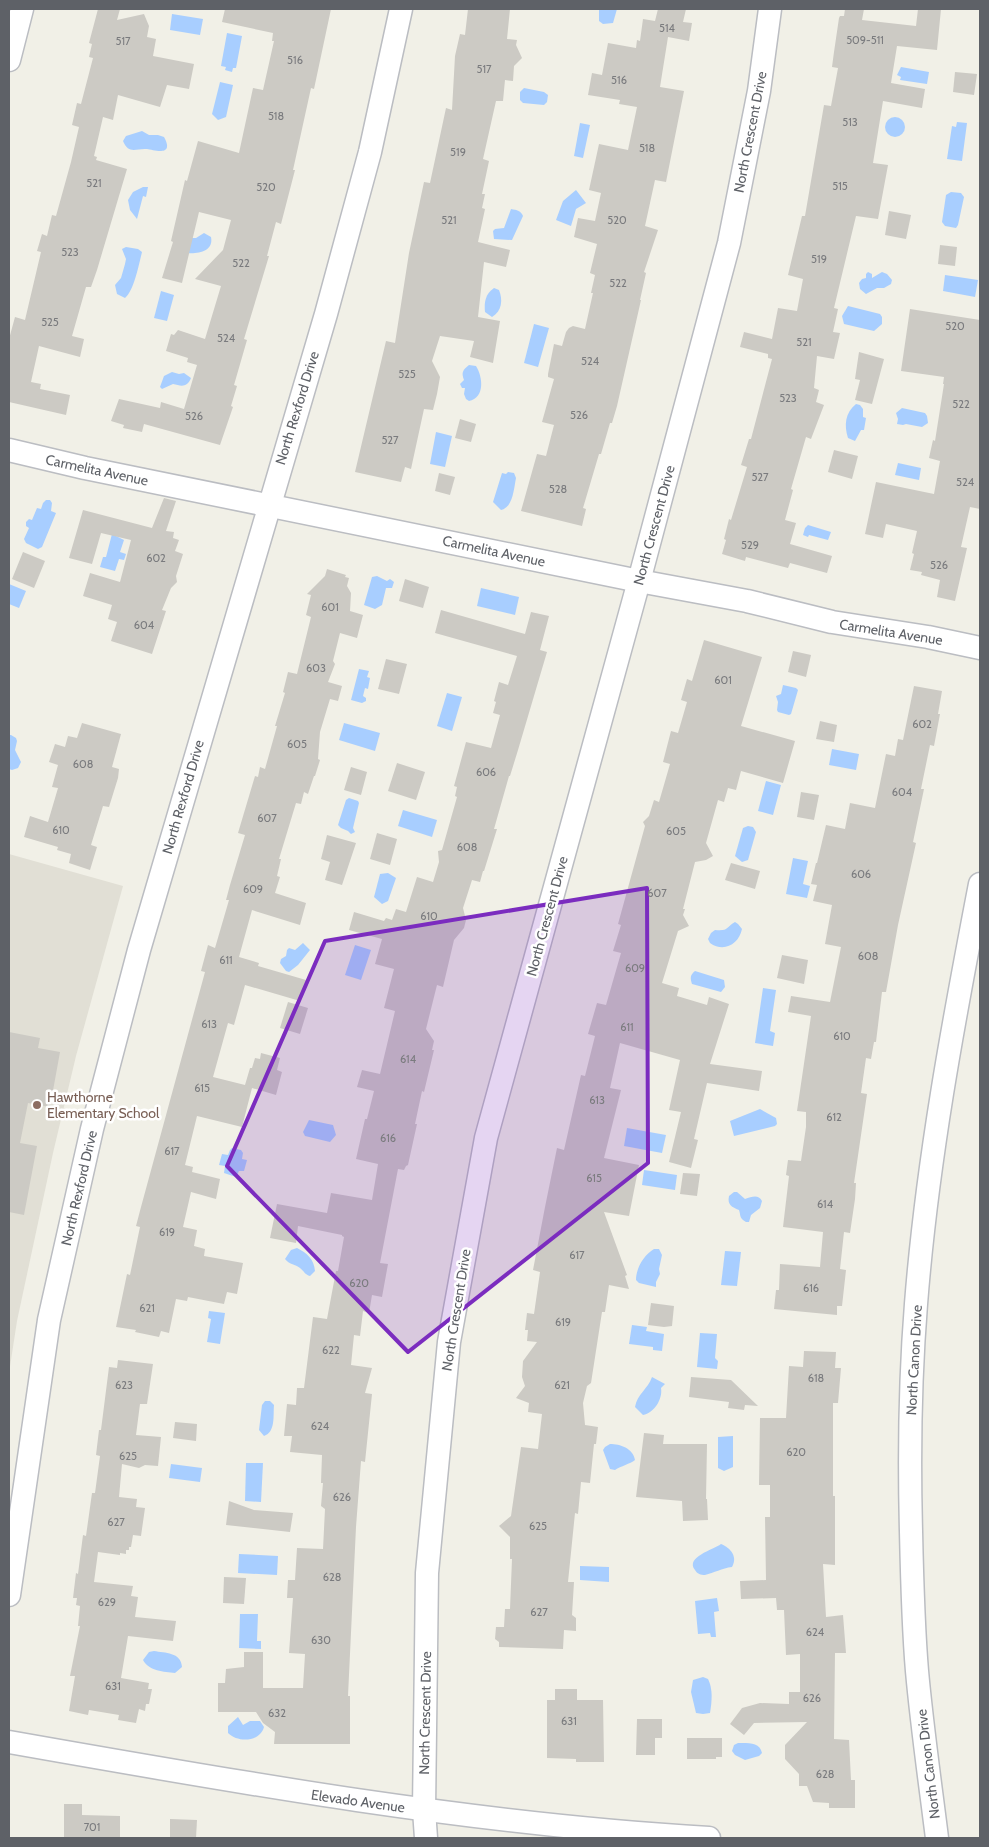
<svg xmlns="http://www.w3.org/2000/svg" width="989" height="1847" font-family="Cabin,sans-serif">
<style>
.education{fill:#e1dfd5}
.water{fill:#a8ceff}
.building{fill:#cccac4}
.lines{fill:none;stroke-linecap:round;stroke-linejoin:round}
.minor-casing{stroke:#bbbdc2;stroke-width:25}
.minor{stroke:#fff;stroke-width:22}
.marked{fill:#7b2cbf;fill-opacity:0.2;stroke:#7b2cbf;stroke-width:4;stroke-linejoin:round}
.education-dot{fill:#8d6e63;stroke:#fff;stroke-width:2}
.labels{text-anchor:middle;stroke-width:5;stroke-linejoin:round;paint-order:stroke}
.number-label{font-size:11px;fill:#7a7b7e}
.street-label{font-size:14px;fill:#5e6167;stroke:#fff}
.education-label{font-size:14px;fill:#785e54;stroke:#fff;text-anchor:start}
</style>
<rect width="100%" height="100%" fill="#f1f0e7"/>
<path class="education" d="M9,854L123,886L76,1056L53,1153L17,1321L9,1373Z"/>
<g class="water">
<path d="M599,9H617L613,23L603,24L599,21Z"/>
<path d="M172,14L203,19L200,35L170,30Z"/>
<path d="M227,33L242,36L236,68H233L232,72L225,70L226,67L221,66Z"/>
<path d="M901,67L929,72L927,84L900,80L901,77L897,75Z"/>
<path d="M220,82L233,85L226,117L218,120L212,114Z"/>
<path d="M524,88L544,92L548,95L547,102L544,105L523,103L520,100V92Z"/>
<circle cx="895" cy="127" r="10"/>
<path d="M957,122L967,123L962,161L947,159L952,126L956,127Z"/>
<path d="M580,123L590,125L583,158L574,156Z"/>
<path d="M142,131L149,135H158L164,137C175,157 154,150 147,149C136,148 129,155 123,141L126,136Z"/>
<path d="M143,187H148L146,197L143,196L137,219L130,210L128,200L133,192Z"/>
<path d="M576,190L586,203L576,209L571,226L556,220L563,201Z"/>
<path d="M951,192L961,193L964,197L958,225L956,228L945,226L942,222L946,195Z"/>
<path d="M511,209C517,210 521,211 523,216L512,240L494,239L493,231L495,229L504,228Z"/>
<path d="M204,233L211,237C214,252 197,254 187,253L190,238H196Z"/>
<path d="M126,247L138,249L142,252C139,264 134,291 125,298L117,294L115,285L121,278L125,264L126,259L122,249Z"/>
<path d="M868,272L872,274V278L882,272L887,274L892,280L891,284L884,288H877L866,294L860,289L859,283L862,279L866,278V274Z"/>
<path d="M945,275L978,280L975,297L943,291Z"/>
<path d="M494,288L499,290C503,300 502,311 492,317L485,312C484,303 485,294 494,288Z"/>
<path d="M161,291L174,295L167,321L154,318Z"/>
<path d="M848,306L880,314L882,317V324L874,331L844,324L842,316Z"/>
<path d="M534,324L549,328L538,367L524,363Z"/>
<path d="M469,365L476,366C483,377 485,398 469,401L466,399L464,394L465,388H462L460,384L464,380C461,372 463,370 469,365Z"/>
<path d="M172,372L179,374L184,373L191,378C187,388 181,386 173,384L162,389L160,387L164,376Z"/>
<path d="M856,404L860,405L863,409V417L866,418L864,430H861L855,441L848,438C844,425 845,413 856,404Z"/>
<path d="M902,408L925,413L927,416L928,423L922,427L906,424L903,425L897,424L898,419L896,413Z"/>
<path d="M436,432L452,436L445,467L430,464Z"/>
<path d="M898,463L921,468L919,480L895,475Z"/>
<path d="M508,472L514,473L516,478C514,488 513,508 501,510L493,502L502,473L506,474Z"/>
<path d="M46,500H50L52,503L51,511L56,513L42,547L38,549L26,543L24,539L29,528L26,526V522L29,519L32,520L37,508L41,509L43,503Z"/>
<path d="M808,525L831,532L828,540L809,535L808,537L803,535L805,528Z"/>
<path d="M112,534L124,540L120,552L126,554L124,560L119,559L115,571L100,567L103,557H106Z"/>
<path d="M377,576L387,581L390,579L394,582L392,588H386L382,605L375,609L364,605L372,577Z"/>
<path d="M9,584L26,591L19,608L9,604Z"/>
<path d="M481,588L519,597L515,615L477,606Z"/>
<path d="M359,669L369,671L367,677L370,678L368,689L365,688L363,696L366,698V701L362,703L351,700Z"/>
<path d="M783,685L796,688L798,690L791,714L789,715L778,712L777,710L778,702L776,696L781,694Z"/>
<path d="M447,693L462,697L452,731L437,726Z"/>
<path d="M344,723L380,733L375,751L339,740Z"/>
<path d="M11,735L16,738L17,741L15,750L21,762L18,768L12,770L9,769V735Z"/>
<path d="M832,749L859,754L856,770L829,765Z"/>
<path d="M766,781L781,785L773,815L758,811Z"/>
<path d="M349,798L358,801L359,803L353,828L355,832L351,834L348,831L341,828L338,825L346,800Z"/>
<path d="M403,810L437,820L432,837L398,826Z"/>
<path d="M748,826L753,827L756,832L748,860L742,862L735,856L743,828Z"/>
<path d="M793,858L808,861L803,884L810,886L807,898L786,894Z"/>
<path d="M388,873L396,878L388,901L382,904L374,897L380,874Z"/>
<path d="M735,922L738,924L742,929C739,944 724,953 710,943L708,939L711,933L715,930C729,931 725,928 735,922Z"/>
<path d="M303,943L310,950L298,965L289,972L286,971L280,963L281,959L286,956L287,950L289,948L295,950Z"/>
<path d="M355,945L371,950L361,980L345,975Z"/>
<path d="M695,971L724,980L725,987L721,992L692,984C690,978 690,975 695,971Z"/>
<path d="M763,988L776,990L770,1031L775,1033L773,1046L755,1043Z"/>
<path d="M760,1109L776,1118L777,1124L775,1126L734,1136L730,1121Z"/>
<path d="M309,1120L333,1125L336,1135L330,1142L305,1136L303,1132Z"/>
<path d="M627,1128L666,1135L662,1153L624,1146Z"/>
<path d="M232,1148L241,1150L243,1153L242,1159L247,1160L244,1171H239L236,1177L224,1173L225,1166L219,1165L222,1154L228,1155L230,1150Z"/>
<path d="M644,1170L677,1175L675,1190L642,1185Z"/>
<path d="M734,1192H737L745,1199C752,1197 758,1194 762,1201L760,1208L751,1215L749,1222H746C739,1218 741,1216 739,1210C732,1207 727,1205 729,1196Z"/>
<path d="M297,1248C307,1253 314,1259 315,1271L310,1276C304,1274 305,1272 300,1268C295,1264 290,1265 285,1259L291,1250Z"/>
<path d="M654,1249H659L662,1255L659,1269L660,1274L656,1282V1287L639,1283L636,1280C636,1268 644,1255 654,1249Z"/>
<path d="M725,1251L741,1252L737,1286L721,1285Z"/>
<path d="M209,1311L225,1313L220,1344L207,1342L211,1319L208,1318Z"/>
<path d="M632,1325L647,1327L646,1331L664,1334L662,1351L653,1350V1347L629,1344Z"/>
<path d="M700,1333L717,1334L715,1358L718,1361L717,1369L697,1367Z"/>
<path d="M652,1377L665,1384L661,1388C663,1399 654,1413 643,1415L635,1407C637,1394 648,1389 652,1377Z"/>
<path d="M265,1401H270L274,1405C273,1415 276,1432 264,1436L259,1430L262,1405Z"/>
<path d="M733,1436V1467L724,1471L718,1468V1437Z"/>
<path d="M610,1444C620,1444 633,1448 635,1460C630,1464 621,1466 615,1470L610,1469L603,1450L605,1447Z"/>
<path d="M246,1463H263L261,1502L245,1501Z"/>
<path d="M171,1464L202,1468L200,1482L169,1478Z"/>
<path d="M721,1544C731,1548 738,1557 732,1567C722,1568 714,1573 705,1575C701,1575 697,1574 695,1570C685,1557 713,1550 721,1544Z"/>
<path d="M239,1554L278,1556L277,1575L238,1573Z"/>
<path d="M580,1566L609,1567V1582L580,1580Z"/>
<path d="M717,1598L719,1611L714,1612L716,1637H711L710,1633L698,1634L695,1601Z"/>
<path d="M240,1614H258L257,1641H261V1649L239,1648Z"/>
<path d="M154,1651C165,1653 181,1652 182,1667L175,1673C164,1672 149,1671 143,1660L149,1652Z"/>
<path d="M703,1677L708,1679C713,1689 712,1701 710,1713L703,1714L696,1713L691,1692L693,1680Z"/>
<path d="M238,1717L243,1725L250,1721H260L264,1727C260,1742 238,1743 228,1733V1726Z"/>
<path d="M738,1743C748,1743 760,1742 762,1753L759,1756L745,1760L735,1755L732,1751L734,1745Z"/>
</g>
<g class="building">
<path d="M98,9H120L117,20L144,14L149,26L147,37L156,39L153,56L194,64L189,89L167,85L160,107L118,95L113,120L103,117L94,156L97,157L96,160L127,169L97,270L91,287H86L72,336L84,339L80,357L39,346L31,382L41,384L40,389L70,395L66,415L9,402V339L15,317L25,320L41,252L37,251L42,234L47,236L52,215L56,216L71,162L79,127L72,125L77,103L81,104L93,58L89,57L92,44L89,43Z"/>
<path d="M225,9H331L314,89L311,88L293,170H295L281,224L276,222L267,256H269L244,339L247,340L234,385L237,386L231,406L233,407L220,445L144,424L142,432L123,428L124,425L111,421L119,399L160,408L161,402L184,409L197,365L187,362L188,358L166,351L171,334L174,335L178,330L205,339L221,286L195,279L223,250L231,220L199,212L182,283L162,278L173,242L171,241L185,180L187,181L198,141L239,153L253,88L263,90L274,41H272L273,33L222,22Z"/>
<path d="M468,9H510L507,39L517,40L516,45L522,58L514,66L513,81L505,80L503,101H496L483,159L489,161L482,194H485L482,208L485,209L478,242L510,250L506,267L484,262L478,317L500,321L493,363L470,357L474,341L440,336L432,361L440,377L437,394L433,410L424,409L411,469L405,467L401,482L355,472L386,341L395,343L409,253L424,182L430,183L446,108L452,110L455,56L460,34L465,35Z"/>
<path d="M658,9H686L683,22L692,23L689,41L668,37L660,87L684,91L666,182L655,180L645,226L658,230L644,272L646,273L640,300H641L617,406L612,423H610L601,454H599L583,508L586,509L582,526L521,511L537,454L546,456L554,425L542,422L554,379L548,377V374L554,344L562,346L566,332L569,328L573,326L585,329L593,293H591L595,275L590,273L597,244L574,237L578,218L595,221L601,193L589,190L599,144L628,150L637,107L619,104L620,100L588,95L592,73L602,75L608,43L636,48L637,40L640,41L643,19L655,21Z"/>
<path d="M845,9H864L862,20L916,26L918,9H941L937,50L897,46L891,83L925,89L922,108L883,101L873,163L888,165L878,219L856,216L834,308L838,309L833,332L840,333L834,359L817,356L814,388L819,390L816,402L824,405L811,439L806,437L791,489L793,490L785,520L796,523L790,544L832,556L827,573L790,563L788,568L746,557L745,561L722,554L726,540L724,539L729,519L731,520L747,467L741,465L749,439H751L772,359L768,358V354L740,347L744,332L772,339L778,308L797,311L803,279L788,275L802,216H805L824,105L831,106L838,68L832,67L834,52L839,18L840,16H844Z"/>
<path d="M955,72L977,74L974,95L953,92Z"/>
<path d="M889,211L911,215L906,239L885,235Z"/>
<path d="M940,245L957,247L955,266L938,264Z"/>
<path d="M910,309L980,320V509L970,507L961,547L967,548L955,601L937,597L940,580L921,575L922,572L910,570L914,554L912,553L917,531L886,524L883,538L865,534L876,482L934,494L940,461L929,458L933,440L935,441L944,384H943L944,377L901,371Z"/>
<path d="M859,352L884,359L872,404L855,400L860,380L855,379Z"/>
<path d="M460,419L476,424L471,442L455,438Z"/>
<path d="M834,450L858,456L852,479L828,472Z"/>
<path d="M439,473L455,477L450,495L435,491Z"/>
<path d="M164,498L176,501L166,531L174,532L173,538L179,540L175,551L183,554L176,576L177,582L171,588L162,610L166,611L152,654L111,641L117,622L108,619L112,605L83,596L90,573L120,582L131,540L101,533L92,564L69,558L83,510L152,528Z"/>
<path d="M23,552L45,561L34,588L12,579Z"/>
<path d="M327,569L346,575L345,577L349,578L347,586L351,593L350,611L363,615L357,638L340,633L333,661L335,664L328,682L342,686L338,701L330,699L320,732L318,759L320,760L315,776H314L308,794L304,792L301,804L296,803L279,859H281L277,876L280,877L275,893L306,903L300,925L252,910L239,957L259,963L258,966L306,980L300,1001L245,985L234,1025L228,1023L213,1077L245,1085L250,1068H252L255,1058L260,1059L261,1053L280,1058L277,1070L282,1072L276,1095L252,1088L242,1127L197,1116L185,1165L193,1167L192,1172L220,1179L216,1199L191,1192L183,1227L197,1230L194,1246L205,1249L204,1256L243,1263L237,1294L227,1292L224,1304L188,1297L187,1301L176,1299L169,1333L161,1331L159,1337L135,1332L136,1330L116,1327L127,1274L130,1275L140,1227L136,1226L141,1207L205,972L201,971L208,945L215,948L229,900H226L230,885L245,835L238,833L255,776L258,777L260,767L265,769L277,726H275L285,693L283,692L288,672L297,674L311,617L306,615L311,595L307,594L325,576Z"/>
<path d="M405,579L429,587L423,608L399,601Z"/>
<path d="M441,610L525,634L531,612L549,616L540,650L547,652L518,750L510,776H509L494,829H497L484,871H483L480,882L472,880L463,908L466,920L464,928L454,940L443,987L437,985L426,1029L434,1041L432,1050H434L424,1092L422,1091L415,1124H417L408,1165L406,1166L404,1170L398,1169L380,1263L388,1264L382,1297L372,1295L369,1313L363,1311L360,1336L354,1335L351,1365L372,1368L365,1393L372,1394L365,1462L361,1461L356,1527L348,1696H350V1744H274L275,1732L263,1723L256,1712H218V1683H225L226,1669L244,1667V1652H263V1688H303L305,1654L289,1653L293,1598H287L288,1580H295L297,1548L323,1549L325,1509L321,1506L323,1483H321L322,1455L290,1452L292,1436H284L287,1404L296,1405L297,1388H304L313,1317L327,1319L336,1271H338L344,1237L342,1236V1235L298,1226L296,1243L270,1238L277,1204L327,1213L331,1193L372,1200L378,1164L356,1159L365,1119H367L374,1091L357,1087L362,1070L380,1074L395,1011L384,1008L394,969L375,964L382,939L349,930L354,912L384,921L386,918L392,920L396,909L406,912L417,877L433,882L439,862L438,851L442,850L457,797L455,796L457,787L454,786L466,742L491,748L500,715L493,713L496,702L494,701L499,682L508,685L517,656L435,633Z"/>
<path d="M704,640L762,657L741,726L795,741L783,783L741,771L736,790L728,788L724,802L718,800L706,843L713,856L706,860L695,862L683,909H685L683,915L689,926L678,931L662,983L679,988L677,996L707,1005L709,997L729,1004L710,1064L762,1071L759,1091L707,1083L694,1139L698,1140L691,1168L669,1162L681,1112L669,1110L680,1060L620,1043L610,1088L621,1090L604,1158L639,1165L629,1216L604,1212L627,1275L625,1276L629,1289L609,1285L605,1312H602L591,1383L587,1386L583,1403L585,1425L598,1427L596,1444H594L590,1483L581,1482L578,1514L575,1513L568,1582H574L572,1615L576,1618V1631L564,1630L563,1649L499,1647V1642L495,1639L496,1627H504L505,1609H510L512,1559H510V1537L499,1526L511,1516L521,1447L538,1449L542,1414L528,1412L529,1403L516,1398L525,1386L522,1377L523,1361L537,1342L527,1341L528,1330H525L527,1313L534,1314L540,1272L533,1270L545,1207L557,1148L564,1150L581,1075L585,1076L595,1036L588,1034L597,1003L606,1005L621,953L613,951L621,925L618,924L645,826L643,822L649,816L654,800L659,802L670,764L663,762L671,731L678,733L687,702L681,700L687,679L692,681Z"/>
<path d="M793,651L811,655L806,677L788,672Z"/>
<path d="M386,659L407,664L399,694L378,689Z"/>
<path d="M914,686L942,691L938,714H940L934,746L930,745L921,789H924L913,842L916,843L898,925L886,992H882L876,1042H874L871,1059L866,1058L861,1093L867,1094L854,1183H856L855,1199L850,1233L844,1232L840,1269L846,1270L842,1306H837V1315L774,1309L776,1290H779L780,1264L820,1267L823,1232L783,1227L789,1176L786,1175L788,1160L801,1161L806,1127V1112L797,1111L811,1016L788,1012L791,996L830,1002L841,947L825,944L832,905L813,901L817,885L811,884L816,863H817L826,825L845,829L850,803L875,808L886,754L895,756L898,739L903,740Z"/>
<path d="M820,721L837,725L834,742L816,739Z"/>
<path d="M82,723L121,734L112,767L119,769L118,778L109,807L103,806L91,845L97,847L90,870L69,863L71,854L57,850L58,847L24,837L30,816L48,822L58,788L52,787L58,765L49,762L55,744L65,747L68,736L77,738Z"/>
<path d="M397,763L425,772L416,800L388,791Z"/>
<path d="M351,767L367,772L361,795L344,790Z"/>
<path d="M801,792L819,795L814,820L797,817Z"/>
<path d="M377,833L397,839L390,865L370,859Z"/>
<path d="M327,835L356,843L342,885L325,880L330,862L321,859Z"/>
<path d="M731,863L760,871L755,889L725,880Z"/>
<path d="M782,955L808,960L804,984L777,978Z"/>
<path d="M288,1002L308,1008L300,1034L280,1028Z"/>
<path d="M9,1032L40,1038L38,1048L60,1052L50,1107L28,1103L20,1143L37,1146L24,1215L9,1212Z"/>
<path d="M683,1173L700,1174L697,1196L680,1194Z"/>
<path d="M651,1303L674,1306L672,1326L664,1327L648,1325Z"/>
<path d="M804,1351L836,1352L835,1368H841L838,1403H833V1496H835V1565L823,1564L826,1617L843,1615L846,1653H835L834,1739L849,1740L851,1780H855V1808H829V1803L813,1802L807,1786H799V1774L785,1759V1745L807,1722L754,1723L744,1735L730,1724L742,1708L760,1703L789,1704V1692H800V1654L786,1655L784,1610H777L776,1598L741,1599L740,1581L766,1580L765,1517H770V1485H759L760,1418H786L789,1366L803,1367Z"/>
<path d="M118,1360L153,1364L147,1404H140L136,1435L161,1437L158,1466L145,1465L139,1468L122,1464L119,1497L137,1499L136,1507L145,1508L141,1536L133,1535L131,1547H129V1550H126V1554L120,1553V1555L98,1552L94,1582L133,1586L131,1596L138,1597L135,1617L176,1621L173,1641L128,1636L121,1678L149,1683L148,1689H152L149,1704H146L145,1711L139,1709L136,1723L118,1720L119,1715L89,1710L88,1715L69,1711L75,1676H70L80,1626H78L80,1606L76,1605L77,1598H73L76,1573L78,1574L83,1535L86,1536L92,1493H95L100,1456L96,1455L99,1430H101L109,1367L117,1368Z"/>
<path d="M691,1377L731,1380L758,1406L745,1405L744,1410L728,1408L729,1402L689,1397Z"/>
<path d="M175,1422L197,1424L196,1441L173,1438Z"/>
<path d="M644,1433L664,1435L663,1444H707L706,1499H707L708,1520L683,1521L682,1501L636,1497Z"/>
<path d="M229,1501L254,1510L293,1513L290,1532L226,1525Z"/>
<path d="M224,1577L246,1578L244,1604L223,1603Z"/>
<path d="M555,1689H577V1700H603L604,1762H576V1759L547,1758V1700H555Z"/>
<path d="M637,1719H662V1738H655V1755H636Z"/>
<path d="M687,1738H722V1757H716V1759H687Z"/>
<path d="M64,1804H82V1815L120,1816V1838H64Z"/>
<path d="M170,1819L197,1820L196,1838H170Z"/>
</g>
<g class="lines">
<g class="minor-casing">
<g id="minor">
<path d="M9,60L22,9"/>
<path d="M9,450L85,468L639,581L747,601L832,622L928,637L980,648"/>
<path d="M9,1595L49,1320L92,1129L139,950L326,314L370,152L401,9"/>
<path d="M9,1742C241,1783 473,1824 709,1838"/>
<path d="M426,1838L424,1810L427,1573L449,1342L486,1138L639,581L729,243L759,91L770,9"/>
<path d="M937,1838C930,1782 922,1727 917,1671C913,1624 912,1577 911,1531C909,1455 910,1379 916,1304C927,1163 953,1024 980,884"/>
</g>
</g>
<use href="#minor" class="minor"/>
</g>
<path class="marked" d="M647,888L648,1163L408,1352L227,1166L325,941Z"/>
<circle class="education-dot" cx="37" cy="1105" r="5"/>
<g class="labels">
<g class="number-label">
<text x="667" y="32">514</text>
<text x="865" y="44">509-511</text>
<text x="123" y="45">517</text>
<text x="295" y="64">516</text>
<text x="484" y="73">517</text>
<text x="619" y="84">516</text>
<text x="276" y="120">518</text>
<text x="850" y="126">513</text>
<text x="647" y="152">518</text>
<text x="458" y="156">519</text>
<text x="94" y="187">521</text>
<text x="840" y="190">515</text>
<text x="266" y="191">520</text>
<text x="449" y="224">521</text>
<text x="617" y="224">520</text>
<text x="70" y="256">523</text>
<text x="819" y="263">519</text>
<text x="241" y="267">522</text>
<text x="618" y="287">522</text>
<text x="50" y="326">525</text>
<text x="955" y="330">520</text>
<text x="226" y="342">524</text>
<text x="804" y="346">521</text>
<text x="590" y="365">524</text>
<text x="407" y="378">525</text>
<text x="788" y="402">523</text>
<text x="961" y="408">522</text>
<text x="579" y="419">526</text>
<text x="194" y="420">526</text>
<text x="390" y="444">527</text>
<text x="760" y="481">527</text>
<text x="965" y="486">524</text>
<text x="558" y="493">528</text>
<text x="750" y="549">529</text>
<text x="156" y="562">602</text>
<text x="939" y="569">526</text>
<text x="330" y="611">601</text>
<text x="144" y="629">604</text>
<text x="316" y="672">603</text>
<text x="723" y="684">601</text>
<text x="922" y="728">602</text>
<text x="297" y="748">605</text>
<text x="83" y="768">608</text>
<text x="486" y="776">606</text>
<text x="902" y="796">604</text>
<text x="267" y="822">607</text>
<text x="61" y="834">610</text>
<text x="676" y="835">605</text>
<text x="467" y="851">608</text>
<text x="861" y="878">606</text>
<text x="253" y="893">609</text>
<text x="657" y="897">607</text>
<text x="429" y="920">610</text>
<text x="868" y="960">608</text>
<text x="226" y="964">611</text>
<text x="635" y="972">609</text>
<text x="209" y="1028">613</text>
<text x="627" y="1031">611</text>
<text x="842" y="1040">610</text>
<text x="408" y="1063">614</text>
<text x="202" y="1092">615</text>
<text x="597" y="1104">613</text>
<text x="834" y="1121">612</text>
<text x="388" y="1142">616</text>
<text x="172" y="1155">617</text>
<text x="594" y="1182">615</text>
<text x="825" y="1208">614</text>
<text x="167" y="1236">619</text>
<text x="577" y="1259">617</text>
<text x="359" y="1287">620</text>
<text x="811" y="1292">616</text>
<text x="147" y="1312">621</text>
<text x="563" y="1326">619</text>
<text x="331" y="1354">622</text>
<text x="816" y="1382">618</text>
<text x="124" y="1389">623</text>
<text x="562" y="1389">621</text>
<text x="320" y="1430">624</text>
<text x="796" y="1456">620</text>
<text x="128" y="1460">625</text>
<text x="342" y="1501">626</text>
<text x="116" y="1526">627</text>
<text x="538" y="1530">625</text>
<text x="332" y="1581">628</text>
<text x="107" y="1606">629</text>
<text x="539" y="1616">627</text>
<text x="815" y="1636">624</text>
<text x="321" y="1644">630</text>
<text x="113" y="1690">631</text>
<text x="812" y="1702">626</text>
<text x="277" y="1717">632</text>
<text x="569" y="1725">631</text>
<text x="825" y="1778">628</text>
<text x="92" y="1831">701</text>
</g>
<g class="street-label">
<text transform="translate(750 132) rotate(-79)" y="5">North Crescent Drive</text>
<text transform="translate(297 408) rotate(-73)" y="5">North Rexford Drive</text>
<text transform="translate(97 470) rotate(12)" y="5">Carmelita Avenue</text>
<text transform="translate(654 525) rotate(-75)" y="5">North Crescent Drive</text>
<text transform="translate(494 551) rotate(12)" y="5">Carmelita Avenue</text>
<text transform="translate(891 632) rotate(9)" y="5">Carmelita Avenue</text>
<text transform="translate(183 797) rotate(-74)" y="5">North Rexford Drive</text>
<text transform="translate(547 916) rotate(-75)" y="5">North Crescent Drive</text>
<text transform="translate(79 1188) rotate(-77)" y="5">North Rexford Drive</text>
<text transform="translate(456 1310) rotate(-81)" y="5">North Crescent Drive</text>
<text transform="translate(914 1360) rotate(-87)" y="5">North Canon Drive</text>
<text transform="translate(425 1713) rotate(-89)" y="5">North Crescent Drive</text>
<text transform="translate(928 1764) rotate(-97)" y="5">North Canon Drive</text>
<text transform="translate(358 1801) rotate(8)" y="5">Elevado Avenue</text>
</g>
<g class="education-label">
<text x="47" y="1102">Hawthorne<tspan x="47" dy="16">Elementary School</tspan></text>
</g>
</g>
<rect width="989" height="1847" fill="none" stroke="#5e6167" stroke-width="20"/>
</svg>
